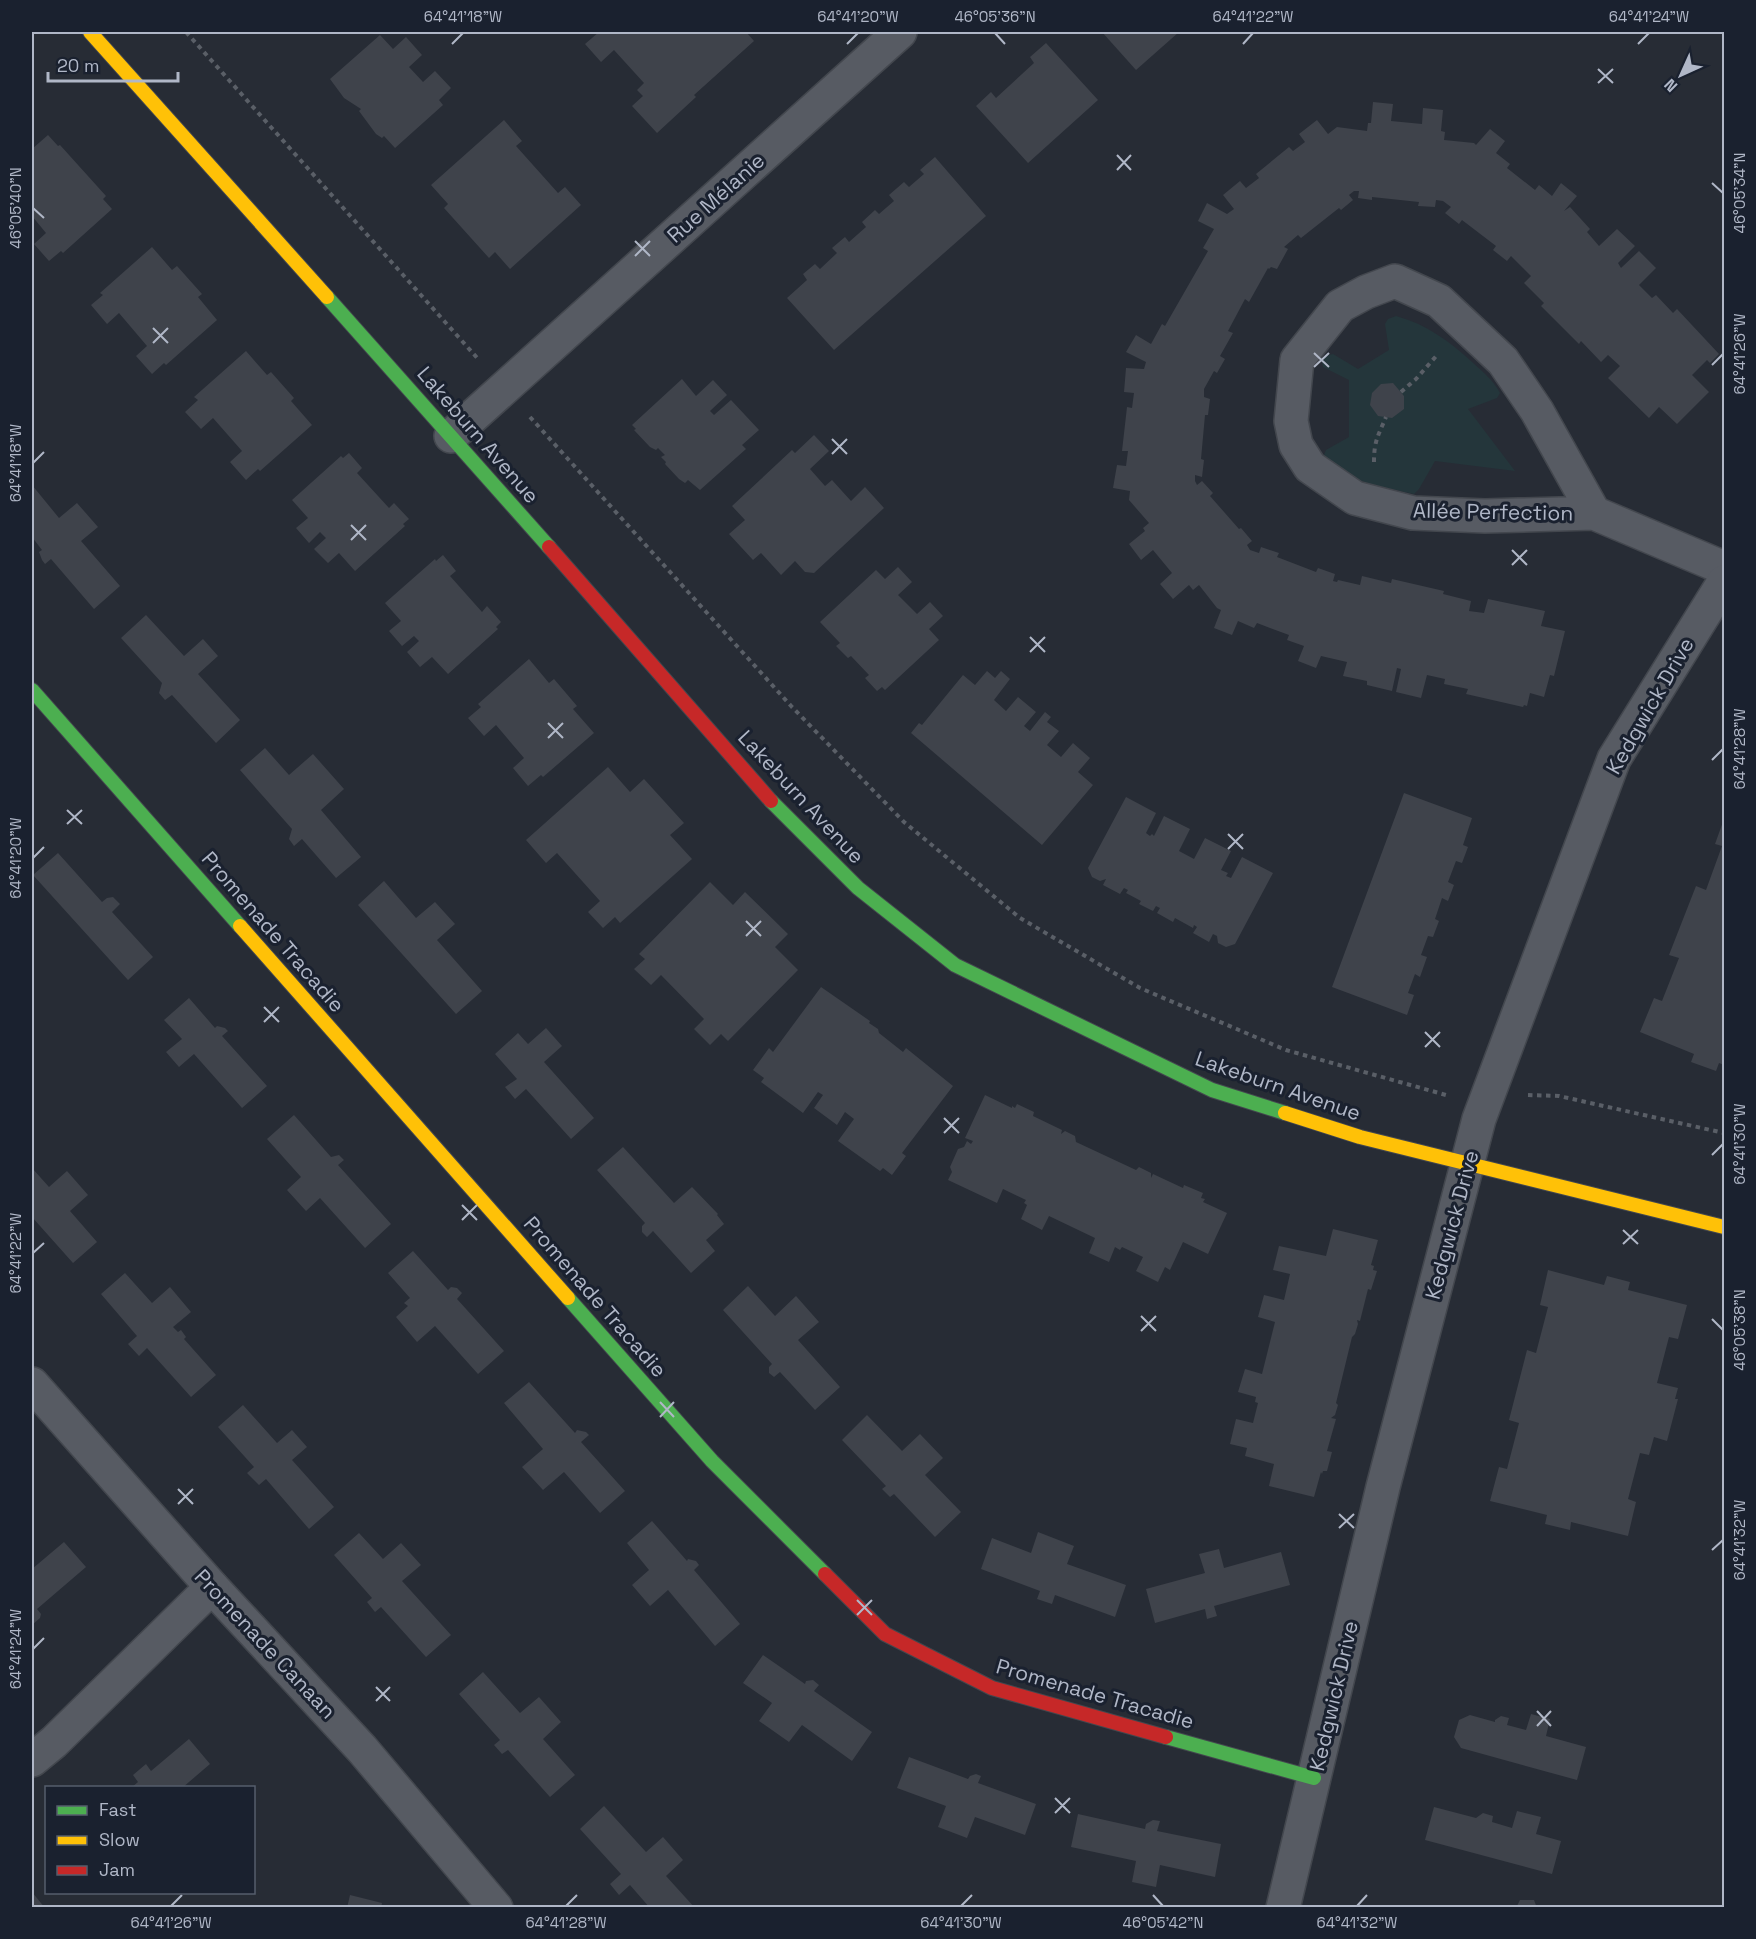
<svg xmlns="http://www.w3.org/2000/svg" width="1756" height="1939" font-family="'Space Grotesk',sans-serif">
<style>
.green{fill:#24363b}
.building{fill:#3f434b}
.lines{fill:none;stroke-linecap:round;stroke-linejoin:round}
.street-casing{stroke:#43474e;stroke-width:36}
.fast-casing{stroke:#43474e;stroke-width:16}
.slow-casing{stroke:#43474e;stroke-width:16}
.jam-casing{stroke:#43474e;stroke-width:16}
.path{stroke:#5a5f67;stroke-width:4;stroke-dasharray:4.5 4.5;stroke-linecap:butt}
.street{stroke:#575b63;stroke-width:33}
.fast{stroke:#4caf50;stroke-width:14}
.slow{stroke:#ffc107;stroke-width:14}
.jam{stroke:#c62828;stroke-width:14}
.ticks{fill:none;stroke:#b0b7c7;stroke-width:2}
.labels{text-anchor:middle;stroke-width:6;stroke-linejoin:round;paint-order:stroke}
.street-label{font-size:21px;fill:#b0b7c7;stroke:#1a212f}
.neatline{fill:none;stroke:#b0b7c7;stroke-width:2}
.ticks-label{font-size:15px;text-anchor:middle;fill:#b0b7c7}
</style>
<rect width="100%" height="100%" fill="#272c35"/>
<path class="green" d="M1396,316C1426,324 1449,341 1472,362C1483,372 1493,380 1500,393L1497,398L1468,409L1515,471L1435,461L1419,489L1414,494C1384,487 1343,482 1324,455L1326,450L1349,437V380L1323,367L1322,362L1325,356L1333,354L1358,369L1389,350L1385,324L1388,319Z"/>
<g class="building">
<path d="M599,32H746L754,41L694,95L696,97L657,133L632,106L643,96L637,90L644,83L614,50L601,62L585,44Z"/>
<path d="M1102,32H1179L1136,70Z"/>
<path d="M380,35L393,49L406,37L422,55L409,67L423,82L435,71L451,88L439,100L443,105L395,148L384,136L382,138L376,134L359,111L361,109L344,98L330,79Z"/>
<path d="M1046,43L1098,100L1028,163L976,106L991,92L996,98L1034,63L1030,57Z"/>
<path d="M1373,102L1393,104L1391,121L1422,124L1423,108L1443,110L1441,131L1445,132L1444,140L1474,143L1476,145L1490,129L1505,141L1496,153L1510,164L1507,168L1535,190L1539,185L1552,196L1561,183L1577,196L1564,211L1570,207L1590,229L1587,232L1599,246L1617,229L1635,246L1618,263L1621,268L1639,251L1656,268L1639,285L1652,298L1656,295L1673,313L1677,309L1719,354L1710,363L1707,360L1692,375L1709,392L1677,424L1659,407L1649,418L1608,378L1620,366L1608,355L1601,362L1581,341L1579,344L1541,306L1544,303L1524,283L1531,276L1511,256L1507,261L1493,250L1496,246L1462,220L1459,224L1445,213L1451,207L1443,201L1436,200L1435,207L1418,206L1419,202L1372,197V200L1358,198L1359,191H1354L1349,195L1353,200L1341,210L1339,208L1301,238L1298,235L1284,247L1288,249L1277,269L1271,267L1269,269L1268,268L1249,302L1245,299L1228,331L1233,333L1220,356L1225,359L1217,373L1214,371L1204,389V397L1210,399L1208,415H1205L1201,459L1204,460L1202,477L1195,475V481L1197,485L1202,481L1213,493L1210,496L1239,529L1241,528L1252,541L1247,545L1250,550L1259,553L1261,547L1279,553L1277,557L1316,572L1318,568L1335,574L1333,581L1337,582L1338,580L1360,585L1362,576L1391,583L1392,579L1444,591L1443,594L1471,601L1469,611L1484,613L1488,599L1545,611L1541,626L1565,631L1554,676L1550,675L1544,697L1530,693L1527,706L1524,705L1523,707L1466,694L1468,689L1444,684L1445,679L1427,675L1421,698L1396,692L1401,669L1397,668L1392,691L1367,685V681L1343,676L1347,662L1321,656L1316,668L1298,661L1304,646L1287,640L1289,635L1257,623L1254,628L1238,621L1232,635L1214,628L1221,610L1217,608L1199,585L1193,590L1189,585L1173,599L1160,584L1172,573L1153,550L1141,560L1129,544L1145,531L1143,528L1149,523L1129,500L1130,491L1113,488L1117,465L1126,466L1128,451H1122L1127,407L1132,408L1134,393L1124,392L1126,368L1144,369L1146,362L1126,352L1136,335L1151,344L1162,324L1165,326L1208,251L1203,248L1214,229L1198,221L1207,203L1227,214L1234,209L1223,195L1240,181L1246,188L1259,178L1256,174L1289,147L1293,151L1305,142L1299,134L1317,120L1328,134L1337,127L1367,131L1368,123H1371Z"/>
<path d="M504,120L522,141L516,146L558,193L565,187L581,205L510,269L495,252L489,258L444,208L448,204L431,185Z"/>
<path d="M48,135L58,146L60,145L106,196L103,199L112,209L63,253L61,251L49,261L34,244L46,233L32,216V149Z"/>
<path d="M935,157L986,216L834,350L787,298L807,280L803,274L815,264L820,269L837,253L832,248L845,237L849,242L866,227L862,222L875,210L879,214L894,201L889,195L904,182L909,187L924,174L920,170Z"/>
<path d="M152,247L172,270L177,266L202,294L198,297L217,320L166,365L164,363L152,374L136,356L147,346L119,313L107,324L91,305L103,295L100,293Z"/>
<path d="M246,351L267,375L271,372L294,398L291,401L312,425L260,471L258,469L246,480L230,462L242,451L213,418L201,429L185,412L198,400L194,397Z"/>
<path d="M682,379L696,396L713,380L727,395L710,411L714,415L731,400L759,430L742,445L746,449L700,490L688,480L685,483L679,479L665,464L666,462L661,457L665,455L658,448L656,450L650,447L634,430L636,429L632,425Z"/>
<path d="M1393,383L1404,396V409L1392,418L1378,416L1370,405L1372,393L1381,384Z"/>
<path d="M814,435L829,451L810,469L825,486L832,480L851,501L865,487L884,508L814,573L805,572L795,561L781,575L761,553L753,560L729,534L745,520L732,506L792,450L795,453Z"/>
<path d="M349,453L362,468L357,473L389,508L394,503L409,519L403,524L405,526L355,571L339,553L328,563L314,549L326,538L320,532L309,543L296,528L308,518L292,500L341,456L343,458Z"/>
<path d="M32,485L59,518L77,503L98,527L81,541L120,586L94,609L51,559L45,564L42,560L39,552L42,550L32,537Z"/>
<path d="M443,555L456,571L450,576L482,612L487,606L501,622L496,627L498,629L448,674L432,657L420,667L407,652L419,641L414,636L402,646L389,631L401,621L385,603L435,559L436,561Z"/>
<path d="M898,567L912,582L898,595L917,614L930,602L943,616L929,629L939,640L885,690L882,687L877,691L865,678L869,675L851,656L848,658L836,646L840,643L820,622L876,570L885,579Z"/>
<path d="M146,615L184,656L203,639L218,656L198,674L240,720L216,743L172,695L165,700L159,693L162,683L121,638Z"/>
<path d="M529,659L549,683L554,679L577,706L573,709L594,733L543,777L541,775L528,786L513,768L524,758L496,725L484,736L468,718L481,707L478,704Z"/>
<path d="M987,671L995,678L1001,671L1010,679L994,700L1006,711L1018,697L1036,712L1024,726L1030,731L1045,712L1051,717L1047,722L1059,731L1047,745L1061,757L1073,743L1090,758L1078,772L1093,785L1042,845L911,733L919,723L922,725L963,675L975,685Z"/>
<path d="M265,748L289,775L313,754L344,789L321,810L361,857L336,878L302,839L294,846L289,839L292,829L240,770Z"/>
<path d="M608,767L630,792L644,779L684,823L670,835L692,859L620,923L615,917L603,928L588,912L600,901L557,853L546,863L526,840Z"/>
<path d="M1404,793L1472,818L1463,845L1468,847L1462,863L1456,861L1448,882L1454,885L1448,901L1442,898L1435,919L1439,921L1433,937L1428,936L1421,955L1427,957L1420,977L1415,974L1408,993L1414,995L1407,1015L1332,987Z"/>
<path d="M1126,797L1156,813L1146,833L1150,836L1152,834L1154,836L1164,816L1190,829L1179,851L1194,859L1205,838L1231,851L1221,870L1228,873L1226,876L1231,878L1242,857L1273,873L1235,944L1226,947L1218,943L1217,936L1213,934L1209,942L1193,933L1197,927L1194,925L1193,928L1175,918L1173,922L1157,913L1160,908L1156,906L1153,911L1139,904L1141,901L1126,893L1128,890L1124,888L1120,894L1103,885L1106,879L1100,881L1092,877L1088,868Z"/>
<path d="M1724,819V1065L1719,1063L1716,1071L1691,1062L1694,1054L1640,1032L1654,998L1662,1001L1679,958L1669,955L1696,886L1706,890L1722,846L1715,844Z"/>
<path d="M58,853L102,902L107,898L113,897L120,904L112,912L153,957L128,980L33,875Z"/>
<path d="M384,881L416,918L435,902L455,924L437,940L482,991L456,1014L358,905Z"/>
<path d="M710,882L733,905L745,892L788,934L775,947L798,970L728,1041L721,1034L710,1045L694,1029L704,1019L661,975L651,985L634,969L645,959L639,954Z"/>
<path d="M821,987L870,1021L869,1023L878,1029L879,1033L903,1052L906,1048L953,1086L902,1153L906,1156L892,1175L883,1168L880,1171L838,1141L854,1119L845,1112L837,1125L814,1108L823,1095L818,1092L803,1113L761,1082L764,1078L753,1070L769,1048L773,1052Z"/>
<path d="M189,998L215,1028L217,1026L225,1028L228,1031L222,1036L267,1086L242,1108L194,1054L179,1067L166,1052L182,1039L164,1020Z"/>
<path d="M546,1028L562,1046L544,1062L594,1118L571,1139L526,1089L515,1099L505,1087L517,1079L495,1054L518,1033L528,1044Z"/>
<path d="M985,1095L1012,1108V1106L1015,1108L1017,1104L1034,1112L1033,1116L1062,1130L1061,1134L1065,1131L1075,1136L1076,1142L1136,1170L1139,1167L1151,1173V1178L1153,1174L1183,1188L1184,1185L1203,1193L1201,1198L1205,1199L1203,1202L1227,1213L1208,1254L1183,1242L1170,1270L1165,1267L1158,1282L1136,1271L1143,1257L1122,1247L1120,1250L1115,1247L1109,1262L1089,1253L1095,1238L1049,1216L1042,1230L1021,1219L1027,1205L1024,1203L1026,1200L1003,1189L997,1203L948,1180L952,1172L950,1167L958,1149L964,1147L967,1141L971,1144L973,1141L965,1138Z"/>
<path d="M294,1115L331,1157L339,1155L344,1160L338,1165L391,1224L365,1248L320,1198L306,1211L287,1190L301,1177L267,1139Z"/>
<path d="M623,1147L674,1203L692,1187L718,1214L717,1215L724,1224L706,1240L715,1251L691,1273L653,1231L647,1237L642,1232V1226L645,1223L597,1170Z"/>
<path d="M32,1168L49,1187L67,1171L88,1195L70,1211L97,1242L73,1263L32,1217Z"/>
<path d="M1333,1229L1378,1240L1371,1265L1374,1266L1373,1270L1377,1271L1371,1290L1368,1289L1360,1321L1357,1320L1358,1324L1355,1334L1352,1337L1336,1403L1338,1405L1335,1415L1331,1418L1336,1419L1327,1451L1332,1452L1327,1471H1323L1322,1474L1321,1472L1314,1497L1269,1486L1274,1464L1245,1456L1247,1448L1230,1444L1236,1419L1253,1423L1258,1403L1255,1402L1256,1397L1238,1392L1245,1369L1262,1374L1275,1322L1258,1317L1264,1295L1284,1300L1290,1274L1273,1270L1279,1246L1326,1256Z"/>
<path d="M413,1251L448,1290L451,1287L457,1288L462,1293L457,1299L504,1351L478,1374L435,1326L417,1342L396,1317L408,1306L404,1303L410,1298L388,1273Z"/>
<path d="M1548,1270L1604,1285L1607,1276L1630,1282L1628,1290L1687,1305L1678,1339L1669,1337L1657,1383L1678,1388L1675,1399H1678L1667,1441L1654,1437L1649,1455L1640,1453L1628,1499L1636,1502L1628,1536L1571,1522L1570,1530L1545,1524L1547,1515L1490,1501L1499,1467L1507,1469L1519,1423L1509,1420L1527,1350L1536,1353L1548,1307L1540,1305Z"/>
<path d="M125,1273L152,1303L170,1287L191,1312L173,1327L178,1332L181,1330L186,1337L184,1339L216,1375L191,1397L147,1348L139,1356L128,1344L137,1336L101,1294Z"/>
<path d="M748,1286L775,1316L796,1296L819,1322L798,1340L840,1387L815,1410L780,1372L774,1377L769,1373V1367L772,1364L723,1310Z"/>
<path d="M529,1382L575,1433L577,1430L586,1432L589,1435L581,1442L625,1491L600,1513L564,1472L543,1490L522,1467L543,1449L504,1403Z"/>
<path d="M243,1405L277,1443L292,1430L307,1447L292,1460L334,1507L309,1529L266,1479L259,1485L247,1473L254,1467L218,1427Z"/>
<path d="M867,1415L902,1451L920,1434L943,1458L925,1475L961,1512L935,1537L894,1494L890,1497L882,1489L886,1486L842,1440Z"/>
<path d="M652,1521L687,1561L688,1559L696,1561L699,1565L694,1570L740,1624L715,1646L668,1590L650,1606L632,1585L649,1570L627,1543Z"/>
<path d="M1038,1532L1074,1546L1067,1564L1126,1585L1115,1617L1055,1595L1052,1604L1037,1599L1040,1591L981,1569L992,1538L1031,1553Z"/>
<path d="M359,1533L383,1559L401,1543L421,1565L402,1581L451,1635L426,1657L381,1607L375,1612L367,1602L372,1598L334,1555Z"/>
<path d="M64,1542L86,1567L37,1609L41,1614L40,1618L32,1625V1569Z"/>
<path d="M1219,1549L1224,1568L1281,1552L1290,1585L1214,1606L1217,1616L1207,1619L1205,1609L1155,1623L1146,1589L1205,1573L1199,1554Z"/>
<path d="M763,1655L805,1684L806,1681L813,1680L819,1685L814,1691L872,1732L852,1761L802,1725L789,1742L759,1721L772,1703L743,1683Z"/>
<path d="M483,1672L520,1713L539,1697L561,1722L543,1739L575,1775L550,1797L508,1750L502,1754L494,1745L500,1740L459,1694Z"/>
<path d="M1531,1714L1550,1719L1546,1736L1586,1747L1577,1780L1461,1748L1454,1737L1459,1720L1470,1715L1495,1722V1720L1501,1716L1509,1718L1507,1725L1526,1730Z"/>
<path d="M189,1739L210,1764L182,1788H131L138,1782L133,1775L146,1764L151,1771Z"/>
<path d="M909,1757L968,1779L970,1776L976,1774L981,1776L978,1783L1036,1804L1025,1835L975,1817L967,1838L938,1827L946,1806L897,1788Z"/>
<path d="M604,1806L646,1852L663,1837L683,1860L666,1876L695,1908H650L630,1885L619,1895L610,1884L621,1874L580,1829Z"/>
<path d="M1434,1807L1476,1818L1483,1813L1493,1816L1492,1822L1512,1828L1517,1811L1541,1817L1536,1834L1561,1841L1552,1874L1425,1840Z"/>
<path d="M1078,1814L1145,1829L1146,1824L1153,1820L1160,1821L1157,1831L1221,1844L1215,1877L1160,1865L1156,1887L1132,1882L1136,1861L1071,1847Z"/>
<path d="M32,1892L45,1908H32Z"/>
<path d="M350,1895L382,1903L381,1908H347Z"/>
<path d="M1520,1900H1534L1537,1908H1516Z"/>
</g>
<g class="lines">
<g class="street-casing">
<g id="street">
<path d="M451,436L900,32"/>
<path d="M1594,513L1537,411L1503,361L1439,301L1395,281L1366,292L1340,306L1297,360L1291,421L1296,445L1310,467L1355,498L1413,513L1485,516L1594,513L1724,568"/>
<path d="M32,1384L212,1587L362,1749L496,1908"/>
<path d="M32,1760L54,1742L212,1587"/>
<path d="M1283,1908L1383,1487L1479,1119L1614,759L1724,582"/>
</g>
</g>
<g class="fast-casing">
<g id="fast">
<path d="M327,297L549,547"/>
<path d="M32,690L240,926"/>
<path d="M771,801L858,888L955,965L1212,1090L1285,1113"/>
<path d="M568,1298L712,1461L825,1574"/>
<path d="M1166,1737L1314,1778"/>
</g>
</g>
<g class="slow-casing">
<g id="slow">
<path d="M90,32L327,297"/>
<path d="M240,926L568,1298"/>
<path d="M1285,1113L1360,1137L1724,1227"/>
</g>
</g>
<g class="jam-casing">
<g id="jam">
<path d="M549,547L771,801"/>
<path d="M825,1574L885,1634L992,1688L1166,1737"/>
</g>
</g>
<g class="path">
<path d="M186,32L479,360"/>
<path d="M1401,392L1416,379L1438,354"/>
<path d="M530,417L792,707L904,822L1020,918L1140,988L1286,1050L1446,1095"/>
<path d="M1374,462C1374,441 1378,436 1386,417"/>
<path d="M1528,1095L1559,1096L1724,1133"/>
</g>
<use href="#street" class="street"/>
<use href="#fast" class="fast"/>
<use href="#slow" class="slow"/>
<use href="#jam" class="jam"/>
</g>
<path class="ticks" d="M995,33L1005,44M452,44L463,33M847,44L858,33M1243,44L1253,33M1638,44L1649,33M1598,69L1613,83M1598,83L1613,69M1117,155L1131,170M1117,170L1131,155M1712,183L1723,193M33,208L44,218M635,241L650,256M635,256L650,241M153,328L168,343M153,343L168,328M1314,353L1329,367M1712,365L1723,354M1314,367L1329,353M832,439L847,454M832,454L847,439M33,463L44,452M351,525L366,540M351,540L366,525M1512,550L1527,565M1512,565L1527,550M1030,637L1045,652M1030,652L1045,637M548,723L563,738M548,738L563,723M1712,760L1723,749M67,810L82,824M67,824L82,810M1228,834L1243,849M1228,849L1243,834M33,858L44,847M746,921L761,936M746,936L761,921M264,1007L279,1022M264,1022L279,1007M1425,1032L1440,1047M1425,1047L1440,1032M944,1118L959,1133M944,1133L959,1118M1712,1155L1723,1144M462,1205L477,1220M462,1220L477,1205M1623,1230L1638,1244M1623,1244L1638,1230M33,1253L44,1243M1141,1316L1156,1331M1712,1319L1723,1330M1141,1331L1156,1316M660,1402L674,1417M660,1417L674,1402M178,1489L193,1504M178,1504L193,1489M1339,1514L1354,1528M1339,1528L1354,1514M1712,1550L1723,1540M857,1600L872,1615M857,1615L872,1600M33,1649L44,1638M376,1687L390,1701M376,1701L390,1687M1537,1711L1551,1726M1537,1726L1551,1711M1055,1798L1070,1813M1055,1813L1070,1798M1153,1895L1163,1906M171,1906L182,1895M566,1906L577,1895M961,1906L972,1895M1357,1906L1367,1895"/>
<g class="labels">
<g class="street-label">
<text transform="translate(716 198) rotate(-42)" y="7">Rue Mélanie</text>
<text transform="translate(478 435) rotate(49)" y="7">Lakeburn Avenue</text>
<text transform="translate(1493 512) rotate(1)" y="7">Allée Perfection</text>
<text transform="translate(1650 706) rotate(-60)" y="7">Kedgwick Drive</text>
<text transform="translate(801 797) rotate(47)" y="7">Lakeburn Avenue</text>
<text transform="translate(273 932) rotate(49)" y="7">Promenade Tracadie</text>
<text transform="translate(1278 1086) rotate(19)" y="7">Lakeburn Avenue</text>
<text transform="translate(1452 1225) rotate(-75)" y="7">Kedgwick Drive</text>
<text transform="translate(595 1297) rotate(49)" y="7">Promenade Tracadie</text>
<text transform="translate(265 1644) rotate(47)" y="7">Promenade Canaan</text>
<text transform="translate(1095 1694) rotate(16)" y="7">Promenade Tracadie</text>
<text transform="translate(1334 1696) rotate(-77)" y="7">Kedgwick Drive</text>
</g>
</g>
<rect width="1756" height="1939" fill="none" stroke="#1a212f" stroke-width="66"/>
<rect x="45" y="1786" width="210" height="108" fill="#1a212f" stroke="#565d6c" stroke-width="1.5"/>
<rect x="57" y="1806" width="30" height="9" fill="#4caf50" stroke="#565d6c" stroke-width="1.5"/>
<text x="99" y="1816" font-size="18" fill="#b0b7c7">Fast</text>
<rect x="57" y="1836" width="30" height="9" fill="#ffc107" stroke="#565d6c" stroke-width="1.5"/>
<text x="99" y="1846" font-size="18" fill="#b0b7c7">Slow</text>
<rect x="57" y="1866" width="30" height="9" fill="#c62828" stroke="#565d6c" stroke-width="1.5"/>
<text x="99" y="1876" font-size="18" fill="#b0b7c7">Jam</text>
<g transform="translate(1681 75) rotate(225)" stroke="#1a212f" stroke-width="4.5" paint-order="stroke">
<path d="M0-4.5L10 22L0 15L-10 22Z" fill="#b0b7c7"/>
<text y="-9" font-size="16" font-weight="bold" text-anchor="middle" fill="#b0b7c7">N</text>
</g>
<path d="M48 72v9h130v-9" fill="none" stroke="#b0b7c7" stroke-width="3"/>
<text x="57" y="72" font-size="18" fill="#b0b7c7" stroke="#1a212f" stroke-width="4.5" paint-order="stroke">20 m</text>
<rect x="33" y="33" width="1690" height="1873" class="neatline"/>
<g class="ticks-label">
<text x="463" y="22">64°41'18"W</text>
<text x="858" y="22">64°41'20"W</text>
<text x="995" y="22">46°05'36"N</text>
<text x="1253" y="22">64°41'22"W</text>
<text x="1649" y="22">64°41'24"W</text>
<text transform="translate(1740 193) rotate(-90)" y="5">46°05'34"N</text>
<text transform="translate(16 208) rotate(-90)" y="5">46°05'40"N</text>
<text transform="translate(1740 354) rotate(-90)" y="5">64°41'26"W</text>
<text transform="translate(16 463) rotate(-90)" y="5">64°41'18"W</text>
<text transform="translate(1740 749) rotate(-90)" y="5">64°41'28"W</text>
<text transform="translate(16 858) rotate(-90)" y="5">64°41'20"W</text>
<text transform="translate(1740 1144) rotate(-90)" y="5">64°41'30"W</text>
<text transform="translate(16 1253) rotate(-90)" y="5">64°41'22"W</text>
<text transform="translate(1740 1330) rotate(-90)" y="5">46°05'38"N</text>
<text transform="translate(1740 1540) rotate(-90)" y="5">64°41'32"W</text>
<text transform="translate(16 1649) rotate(-90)" y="5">64°41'24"W</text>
<text x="171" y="1928">64°41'26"W</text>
<text x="566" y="1928">64°41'28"W</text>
<text x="961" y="1928">64°41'30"W</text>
<text x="1163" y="1928">46°05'42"N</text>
<text x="1357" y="1928">64°41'32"W</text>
</g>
</svg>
